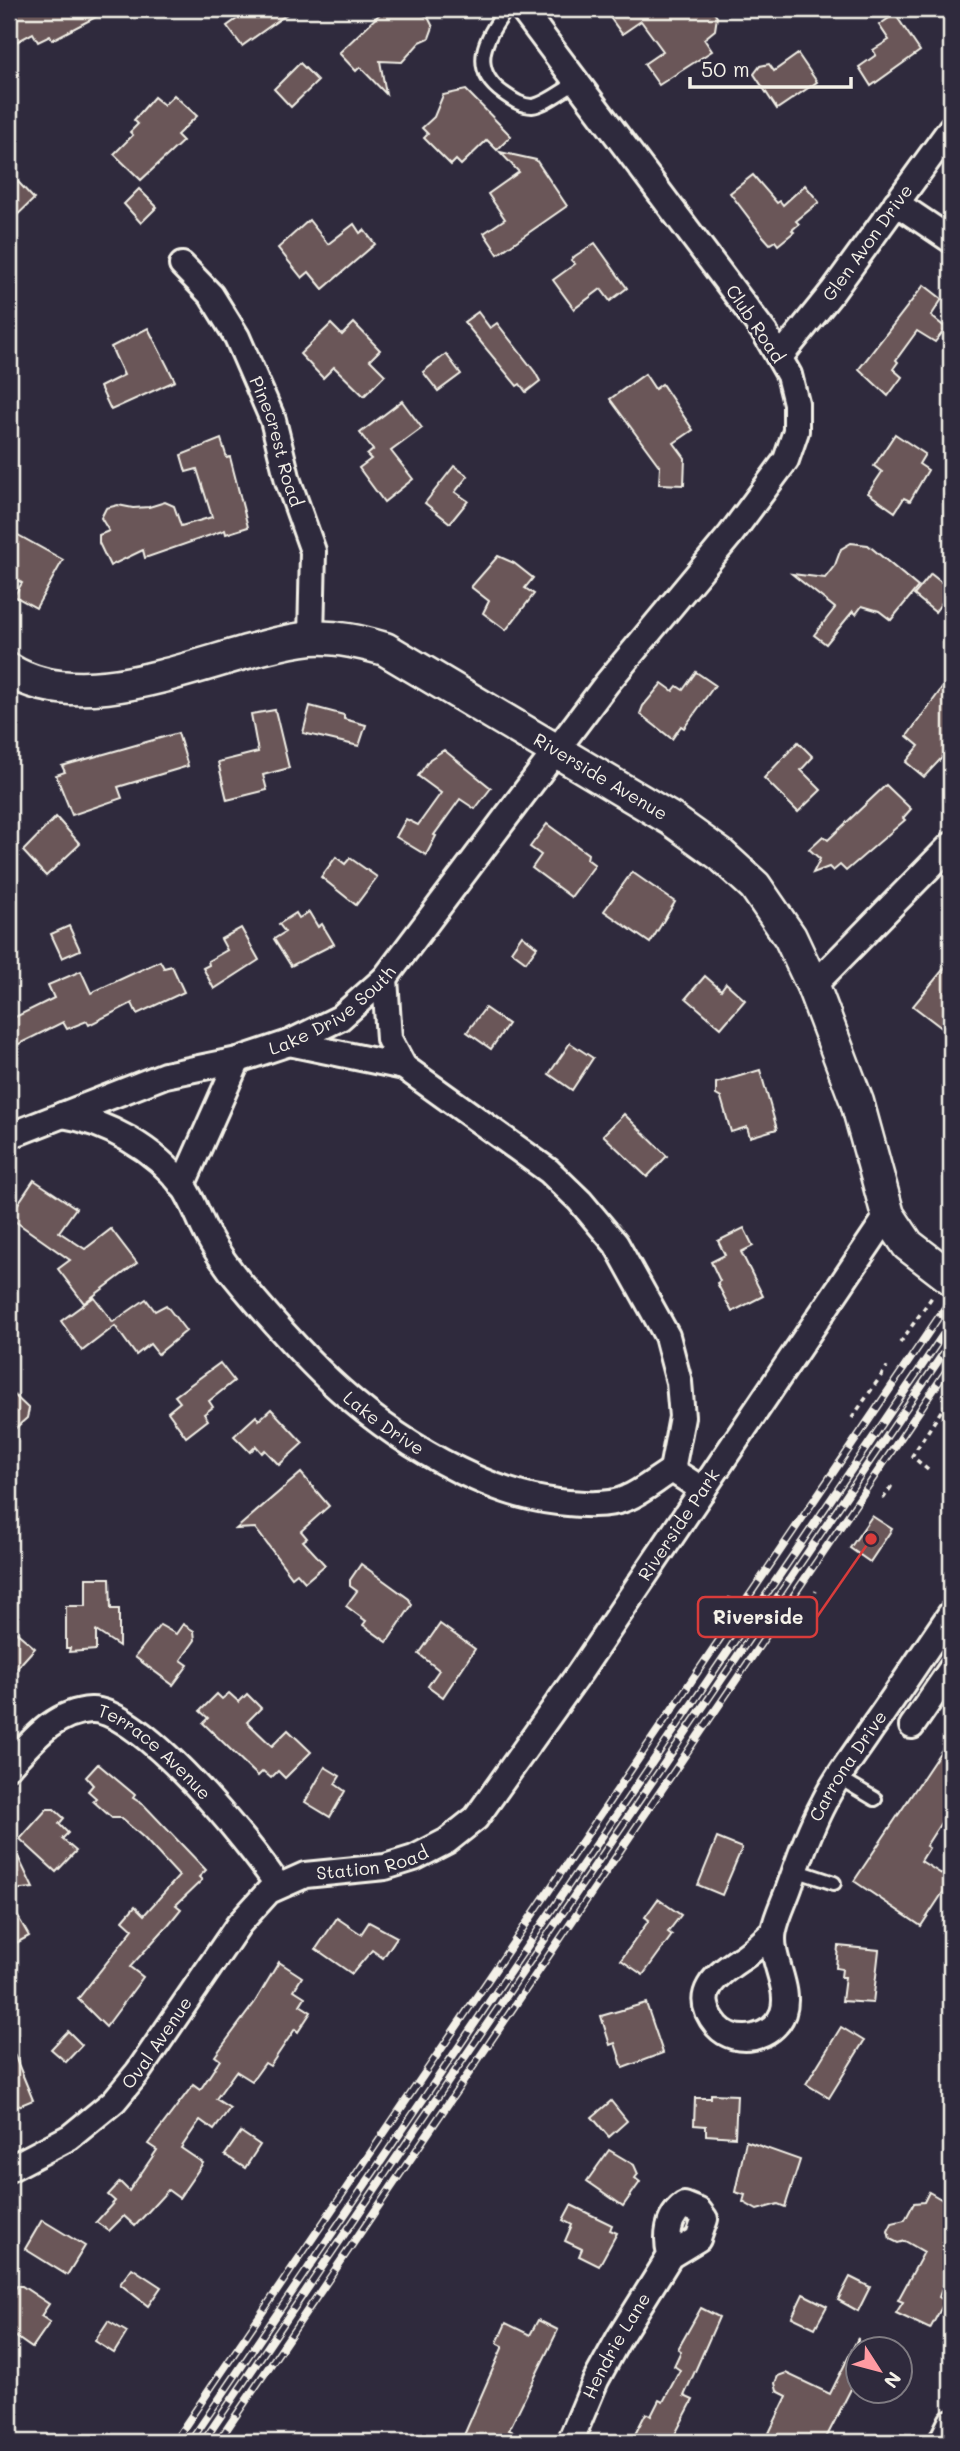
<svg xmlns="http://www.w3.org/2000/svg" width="960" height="2451" font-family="Mali,sans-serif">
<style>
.building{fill:#6a5758;stroke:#f4f1e8;stroke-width:2}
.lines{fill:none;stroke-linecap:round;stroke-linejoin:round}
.service-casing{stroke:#f4f1e8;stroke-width:18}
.minor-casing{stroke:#f4f1e8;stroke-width:30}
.tertiary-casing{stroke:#f4f1e8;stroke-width:37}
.path{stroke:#f4f1e8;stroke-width:3.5;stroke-dasharray:5 5;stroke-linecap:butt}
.service{stroke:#2f2a3d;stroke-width:12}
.minor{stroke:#2f2a3d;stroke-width:24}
.tertiary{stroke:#2f2a3d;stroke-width:32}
.rail-casing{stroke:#f4f1e8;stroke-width:8}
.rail{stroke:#2f2a3d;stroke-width:5;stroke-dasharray:16;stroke-linecap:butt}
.labels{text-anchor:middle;stroke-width:6;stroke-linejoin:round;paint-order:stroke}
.street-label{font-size:18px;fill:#f4f1e8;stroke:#2f2a3d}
.leader{fill:none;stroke:#d93c3b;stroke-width:2.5}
.callout-dot{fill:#d93c3b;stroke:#2f2a3d;stroke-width:2.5}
.callout{fill:#2f2a3d;stroke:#d93c3b;stroke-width:2.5}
.callout-label{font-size:19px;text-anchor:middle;font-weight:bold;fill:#f4f1e8}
</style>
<rect width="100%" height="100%" fill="#2f2a3d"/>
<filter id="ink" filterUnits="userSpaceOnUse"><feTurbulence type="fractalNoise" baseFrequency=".0143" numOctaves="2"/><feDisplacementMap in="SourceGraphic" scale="14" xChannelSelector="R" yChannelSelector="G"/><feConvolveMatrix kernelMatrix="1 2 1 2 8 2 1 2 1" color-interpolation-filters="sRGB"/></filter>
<g filter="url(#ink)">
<g class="building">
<path d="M16,9H111L52,40L50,36L38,42L33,33L9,46V12Z"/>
<path d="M251,9H294L242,46L227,26Z"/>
<path d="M385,9H412L428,17L433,27L429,38L420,42L402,62L380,61L386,94L360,67L356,71L339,53Z"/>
<path d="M604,9L712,10L717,17L715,30L704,39L712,51L659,85L644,64L663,51L641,21L622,34Z"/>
<path d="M895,14L920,51L871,86L859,67L876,55L873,50L889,40L879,25Z"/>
<path d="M798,54L817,82L777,109L754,74L760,66L769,64L774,71Z"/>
<path d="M300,63L318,81L291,107L274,89Z"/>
<path d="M466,90L511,136L497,150L487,140L461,165L456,160L451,165L424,138L428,134L422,128L434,117L443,95Z"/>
<path d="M174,95L197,116L177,135L183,141L141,180L114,154L133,135L130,132L138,124L134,120L154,97L164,105Z"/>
<path d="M500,152L536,160L567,206L498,254L484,233L505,219L488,194L519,172Z"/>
<path d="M9,172L34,199L9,223Z"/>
<path d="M753,175L777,203L780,201L783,205L805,185L819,202L796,221L799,224L792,230L794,232L778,245L775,241L770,244L762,235L730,193Z"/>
<path d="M139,189L157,207L141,223L124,204Z"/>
<path d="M309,220L328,244L354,224L360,233L364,230L375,244L323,289L309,272L302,278L278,248Z"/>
<path d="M595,243L627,288L610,301L601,289L574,309L553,280L575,264L571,260L575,256Z"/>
<path d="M924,285L942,299L931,316L946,328L935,342L917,331L896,360L898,362L893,369L902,377L888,396L859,369Z"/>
<path d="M478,312L490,328L497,323L535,372L540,381L526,392L520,384L517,386L464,322Z"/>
<path d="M354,323L380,350L370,360L385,375L364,396L334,367L323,378L300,354L331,324L342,335Z"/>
<path d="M148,328L175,381L111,410L100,387L124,375L111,347Z"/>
<path d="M446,354L461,374L438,391L423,372Z"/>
<path d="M645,374L655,389L662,384L693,430L674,443L685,458L684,485L659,484L660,467L610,399Z"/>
<path d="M402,401L422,428L391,451L413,479L384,502L359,468L371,459L367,455L373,450L360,433Z"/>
<path d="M895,434L925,454L919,464L928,470L910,501L904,498L895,512L868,493L882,472L874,466Z"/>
<path d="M221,439L227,458L230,457L248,527L226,534L225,530L145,558L143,550L110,566L99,543V535L109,531L101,518L106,508L118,505L133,508L149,507L165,502L174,506L181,526L212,517L197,469L186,472L181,455Z"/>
<path d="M454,466L468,476L455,492L468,501L450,523L425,503Z"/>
<path d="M9,530L63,560L36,608L14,596L22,583L9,575Z"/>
<path d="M851,543L868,545L918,587L891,620L879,611L862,606L856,614L853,611L826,644L814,635L835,608L792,574L825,578L835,565L841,549Z"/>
<path d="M498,556L514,563L533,578L525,588L534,594L506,630L483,613L489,601L471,587Z"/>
<path d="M931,574L951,590L935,612L914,595Z"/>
<path d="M696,672L715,685L684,728L681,726L672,739L640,714L643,706L662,683L673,691L677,686L683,690Z"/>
<path d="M951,676V748L924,777L906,762L919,746L907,736Z"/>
<path d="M310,706L344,715V719L366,725L359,746L303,733Z"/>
<path d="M275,710L289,768L263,775L267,790L227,800L218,762L258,752L251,714Z"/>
<path d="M178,733L188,766L118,787L122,798L72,815L56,775L65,772L62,766Z"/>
<path d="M798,742L813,757L801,770L821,790L798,812L764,778Z"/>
<path d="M444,750L491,788L475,809L460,799L434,835L436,836L426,855L396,837L406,819L418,825L441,793L418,776L430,759Z"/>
<path d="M886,785L911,809L903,818L905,820L846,871L840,865L833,871L829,867L813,873L820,859L809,849L823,836L828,840Z"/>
<path d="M56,817L80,844L46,876L23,851Z"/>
<path d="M547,824L588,854L587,859L595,865L571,897L532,868L541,855L530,847Z"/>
<path d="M336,857L345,864L350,858L377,877L356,905L321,877Z"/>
<path d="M632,872L675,902L650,943L604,911Z"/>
<path d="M309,912L318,927L322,924L334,944L291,966L274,939L285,932L279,924L296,913L299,918Z"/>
<path d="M69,926L80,950L62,958L51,934Z"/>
<path d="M241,928L259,960L214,989L203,968L209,965L208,961L227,950L221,939Z"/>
<path d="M522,935L537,947L526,962L511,951Z"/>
<path d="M951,960V1035L913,1006Z"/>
<path d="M160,961L164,968L172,966L184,992L137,1014L132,1003L89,1025L87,1021L67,1029L63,1022L15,1046L9,1035V1020L54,998L48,985L81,971L91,993Z"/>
<path d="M705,976L721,990L726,983L745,1000L721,1028L686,998Z"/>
<path d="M485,1008L508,1024L491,1049L467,1032Z"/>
<path d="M570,1043L593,1058L572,1090L549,1074Z"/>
<path d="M760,1070L777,1129L750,1137L747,1127L731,1132L721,1098L716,1095V1083Z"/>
<path d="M624,1114L667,1156L647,1177L603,1135Z"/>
<path d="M34,1180L76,1208L59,1232L85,1249L111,1229L137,1263L84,1303L58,1269L70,1260L9,1217Z"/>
<path d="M744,1228L753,1246L741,1252L763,1296L732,1312L717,1283L720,1281L711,1262L725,1255L718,1241Z"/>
<path d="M94,1297L113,1322L146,1299L155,1311L166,1305L186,1331L158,1354L150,1344L136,1355L115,1326L82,1351L61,1321Z"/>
<path d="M220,1363L234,1381L209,1401L213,1407L204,1414L208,1420L186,1437L168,1412L180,1402L175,1396Z"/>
<path d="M9,1390L29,1409L27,1418L9,1434Z"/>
<path d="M271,1409L303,1443L279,1465L265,1450L262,1453L256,1446L250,1452L234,1436L256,1416L259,1420Z"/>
<path d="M301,1473L329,1506L301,1531L307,1538L303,1541L325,1565L305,1582L297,1573L292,1577L255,1528L236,1529Z"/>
<path d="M872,1516L892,1529L870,1562L850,1548Z"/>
<path d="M361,1564L409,1599L412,1605L387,1642L363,1625L366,1621L346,1606L357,1591L350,1586V1580Z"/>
<path d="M86,1578H110L111,1609H119V1646L96,1631V1650L69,1652L70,1648H66V1606H86Z"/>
<path d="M183,1624L194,1631L195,1640L181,1660L188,1665L173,1685L135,1657L160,1625L176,1634Z"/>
<path d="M440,1624L475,1649L443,1697L428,1686L439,1670L419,1654Z"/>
<path d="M9,1626L35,1648L9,1677Z"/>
<path d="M229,1693L239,1702L247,1694L261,1708L247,1722L272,1746L288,1730L311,1752L285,1778L278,1771L271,1778L263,1771L258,1776L203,1723L208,1718L200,1711L217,1694L222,1699Z"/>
<path d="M951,1736V1807L926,1846L929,1848L921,1861L951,1880L921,1926L854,1881Z"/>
<path d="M98,1764L135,1795L133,1798L144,1805L206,1870L199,1877L202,1880L176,1905L181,1909L168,1925L130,1967L143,1977L106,2027L78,1999L133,1929L123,1920L135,1906L144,1915L179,1876L144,1838L121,1818H112L93,1801L96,1798L88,1791L93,1785L86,1777Z"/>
<path d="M325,1767L340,1776L335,1784L345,1791L330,1817L305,1802Z"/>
<path d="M47,1809H54L64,1818L59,1824L68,1833L62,1839L76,1851L56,1872L20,1839Z"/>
<path d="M9,1838L33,1888L9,1890Z"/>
<path d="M717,1838L742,1848L722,1895L698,1885Z"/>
<path d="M658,1899L681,1915L668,1932L672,1935L643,1975L621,1960L649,1920L645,1917Z"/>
<path d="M9,1901L29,1936L9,1947Z"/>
<path d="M337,1918L361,1934L369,1922L397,1937L383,1958L372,1950L352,1974L316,1949Z"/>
<path d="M838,1946L879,1950L873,2003L842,2001L845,1977H841L842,1969L836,1968Z"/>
<path d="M279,1962L302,1977L294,1990L305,1997L300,2005L311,2012L298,2032L295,2029L270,2066L265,2063L252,2081L236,2071L216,2099L230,2108L214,2130L200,2120L181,2148L203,2163L179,2198L168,2190L135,2226L124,2216L109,2231L96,2222L115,2201L108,2195L120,2182L129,2191L157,2150L148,2144L193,2085L200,2090L220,2060L215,2056L255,2002Z"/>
<path d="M646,2003L663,2053L623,2068L615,2043L610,2045L601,2016Z"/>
<path d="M841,2027L864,2041L829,2098L806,2084Z"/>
<path d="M68,2031L82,2045L66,2062L51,2049Z"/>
<path d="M9,2042L33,2100L9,2110Z"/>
<path d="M711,2094L737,2095L735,2137L706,2135V2126L694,2125L695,2098H711Z"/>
<path d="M611,2101L627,2121L609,2137L592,2117Z"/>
<path d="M241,2132L260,2145L245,2168L225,2155Z"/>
<path d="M746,2141L800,2160L785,2207L778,2204L757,2210L743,2202L745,2195L735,2192Z"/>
<path d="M609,2150L634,2165L638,2174L635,2178L640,2182L623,2206L587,2181Z"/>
<path d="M929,2192L951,2205V2264L939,2297L945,2301L930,2329L896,2313L903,2302L898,2300L924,2252L905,2241L898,2243L890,2239L888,2231L892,2223L905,2220L914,2203L924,2202Z"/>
<path d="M571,2205L612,2225L610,2230L617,2233L599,2266L579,2256L582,2249L565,2241L572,2225L563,2220Z"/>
<path d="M42,2220L85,2246L67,2275L25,2249Z"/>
<path d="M132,2268L161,2287L148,2306L120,2284Z"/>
<path d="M850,2277L870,2287L858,2311L838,2300Z"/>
<path d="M17,2286H22L49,2304L41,2316L50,2322L32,2348L9,2332V2297Z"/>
<path d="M803,2294L827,2306L815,2328L792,2317Z"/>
<path d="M701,2308L719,2317L684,2396L693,2400L671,2442H631L646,2413L651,2416L659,2400L663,2402L680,2370L674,2366L681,2351L678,2349Z"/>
<path d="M538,2320L558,2330L509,2430L535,2442H461L503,2346L497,2343L506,2323L530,2335Z"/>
<path d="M108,2321L127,2332L114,2353L95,2341Z"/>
<path d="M858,2338V2391L852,2387L824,2442H787L769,2433L787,2396L777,2391L775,2383L778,2376L786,2373L830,2394Z"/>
</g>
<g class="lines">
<g class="service-casing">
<g id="service">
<path d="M507,9C486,36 468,68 503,93C512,99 521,106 532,106C545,105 564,89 576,83"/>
<path d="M838,1777L875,1799"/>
<path d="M795,1870L834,1883"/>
</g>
</g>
<g class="minor-casing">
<g id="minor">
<path d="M896,203L951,240"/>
<path id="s1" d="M182,265L211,295L237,337L273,420L288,481L313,551L311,638"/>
<path id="s2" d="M780,357L833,291L951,128"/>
<path d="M385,978L389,1039L404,1067"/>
<path d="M813,986L951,845"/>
<path d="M289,1043L404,1067L549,1171L580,1201L616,1244L667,1336L679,1382L682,1417L672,1470"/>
<path id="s3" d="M62,1115C107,1122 155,1149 183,1186C193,1200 199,1219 207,1234C216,1251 230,1271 243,1286C309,1365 365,1424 458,1470C491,1486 522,1498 558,1502C578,1504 608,1507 627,1498C642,1492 657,1479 672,1470L703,1490"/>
<path id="s4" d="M9,1136L165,1075L238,1060L289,1043L340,1018L385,978L607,683L731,534L786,460L796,431V403L789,375L765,333L522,9"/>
<path d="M182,1186L238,1060"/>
<path d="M912,1726L951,1669"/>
<path id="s5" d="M9,1766C32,1741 54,1712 91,1710C140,1708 251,1844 278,1886"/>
<path id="s6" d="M773,1932C764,1940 755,1949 745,1956C720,1973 688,1991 717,2026C736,2047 773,2039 783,2013C792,1987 768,1957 774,1930C777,1915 785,1900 790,1885C800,1857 810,1828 824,1802C836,1777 855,1754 870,1731C898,1692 924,1652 951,1613"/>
<path id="s7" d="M9,2169L70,2137L114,2101L138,2072L239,1924L269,1891L305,1875L385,1867L414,1858L447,1841L476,1818L580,1672L888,1215"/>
<path id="s8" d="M570,2442L596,2380L619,2338L670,2256L698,2239L705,2219L699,2211L684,2205C667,2217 666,2237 670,2256"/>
<path d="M941,2442L951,2422"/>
</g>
</g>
<g class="tertiary-casing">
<g id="tertiary">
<path id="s9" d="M9,670C92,722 222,648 311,638C336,636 361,642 385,649L671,819L721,855L755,886L790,937L813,986L857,1102L888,1215L908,1245L951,1278"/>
</g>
</g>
<g class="path">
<path d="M900,1343L932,1297"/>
<path d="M852,1418L887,1367"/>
<path d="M928,1470L912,1456L945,1405"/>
<path d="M883,1499L891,1487L888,1485"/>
<path d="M811,1601L816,1591"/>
<path d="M727,1608L730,1597"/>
</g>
<use href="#service" class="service"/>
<use href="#minor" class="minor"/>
<use href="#tertiary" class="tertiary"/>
<g class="rail-casing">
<g id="rail">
<path d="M174,2442L951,1299"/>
<path d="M190,2442L951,1323"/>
<path d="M203,2442L951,1342"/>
<path d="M218,2442L951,1364"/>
</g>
</g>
<use href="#rail" class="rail"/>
</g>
</g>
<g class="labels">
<g class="street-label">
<text dy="6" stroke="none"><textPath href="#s2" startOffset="144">Glen Avon Drive</textPath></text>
<text transform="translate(755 324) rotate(56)" y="6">Club Road</text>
<text dy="6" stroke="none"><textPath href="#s1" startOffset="203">Pinecrest Road</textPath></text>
<text dy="6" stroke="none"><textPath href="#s9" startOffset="637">Riverside Avenue</textPath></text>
<text dy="6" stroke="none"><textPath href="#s4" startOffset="350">Lake Drive South</textPath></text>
<text dy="6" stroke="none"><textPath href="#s3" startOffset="458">Lake Drive</textPath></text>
<text dy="6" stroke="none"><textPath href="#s7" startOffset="968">Riverside Park</textPath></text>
<text dy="6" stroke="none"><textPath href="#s5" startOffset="180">Terrace Avenue</textPath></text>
<text dy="6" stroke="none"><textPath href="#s6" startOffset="472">Carrona Drive</textPath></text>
<text dy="6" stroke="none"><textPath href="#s7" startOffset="495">Station Road</textPath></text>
<text dy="6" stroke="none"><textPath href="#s7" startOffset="198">Oval Avenue</textPath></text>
<text dy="6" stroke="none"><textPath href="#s8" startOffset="107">Hendrie Lane</textPath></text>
</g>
</g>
<path class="leader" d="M871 1539L817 1617"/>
<circle class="callout-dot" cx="871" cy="1539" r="7"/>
<rect class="callout" x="698" y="1597" width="119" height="40" rx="7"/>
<g class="callout-label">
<text x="758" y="1624">Riverside</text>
</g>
<rect width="960" height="2451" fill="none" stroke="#2f2a3d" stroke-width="35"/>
<rect x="18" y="18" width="925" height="2416" fill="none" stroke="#f4f1e8" stroke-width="2.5" filter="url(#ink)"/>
<g transform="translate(879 2370) rotate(126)"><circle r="33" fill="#2f2a3d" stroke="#7e7a81" stroke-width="2"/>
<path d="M0-5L12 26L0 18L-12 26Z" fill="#ff9aa2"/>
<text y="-10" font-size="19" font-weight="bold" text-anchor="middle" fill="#f4f1e8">N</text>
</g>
<path d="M690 77v10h161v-10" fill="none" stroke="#f4f1e8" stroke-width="3.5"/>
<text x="701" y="77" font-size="21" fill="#f4f1e8" stroke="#2f2a3d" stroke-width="5" paint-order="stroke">50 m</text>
</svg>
